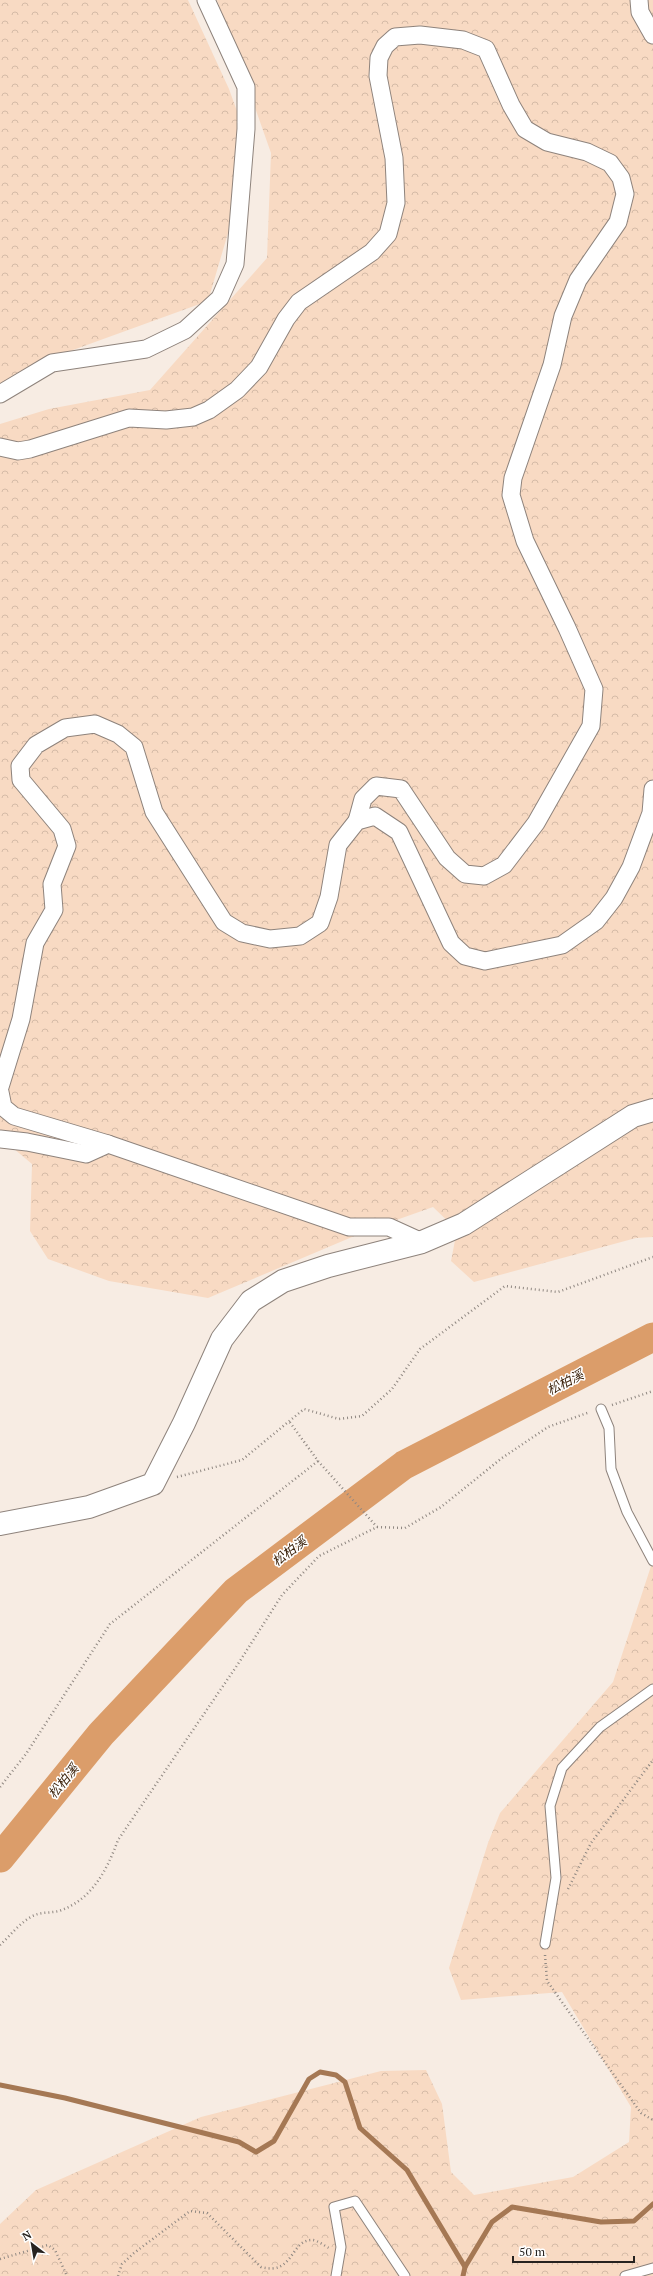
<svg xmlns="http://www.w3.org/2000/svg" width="653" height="2276" font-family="'PT Serif','Noto Sans TC',serif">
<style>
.forest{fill:url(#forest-crowns)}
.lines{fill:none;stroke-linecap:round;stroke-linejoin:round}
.stream{stroke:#a57854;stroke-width:5}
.river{stroke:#db9d6a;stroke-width:29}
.lane-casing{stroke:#8e837c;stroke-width:11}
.street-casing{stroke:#8e837c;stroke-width:19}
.secondary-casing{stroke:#8e837c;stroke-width:24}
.path{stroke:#908882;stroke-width:2.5;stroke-dasharray:1 3;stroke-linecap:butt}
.lane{stroke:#fff;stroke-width:9}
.street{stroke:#fff;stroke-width:17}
.secondary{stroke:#fff;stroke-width:22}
.labels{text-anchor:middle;stroke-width:3;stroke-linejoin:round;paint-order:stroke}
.water-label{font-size:13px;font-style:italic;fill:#3d240d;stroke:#fff}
</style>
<defs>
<pattern id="forest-crowns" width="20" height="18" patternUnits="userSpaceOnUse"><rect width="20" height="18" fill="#f8dac3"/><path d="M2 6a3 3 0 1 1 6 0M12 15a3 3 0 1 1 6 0" fill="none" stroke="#d5bba7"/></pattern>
</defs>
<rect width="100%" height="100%" fill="#f7ece3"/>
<g class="forest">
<path d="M0,0H188L229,89L242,125L228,233L208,301L73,350L0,386Z"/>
<path d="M217,0H653V1237L636,1238L474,1282L451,1261L457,1230L433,1207L371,1229L208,1298L109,1281L48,1259L30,1231L32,1164L7,1143H0V424L49,409L150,390L267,258L271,153Z"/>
<path d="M653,1560V2276H0V2224L36,2190L201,2117L381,2071L426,2070L442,2104L451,2172L474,2195L573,2177L629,2142L631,2107L562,1992L461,2000L449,1968L488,1843L500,1813L613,1682Z"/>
</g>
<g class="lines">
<g class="stream">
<path d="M0,2085L65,2098L239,2142L256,2152L274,2141L309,2079L320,2072L336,2075L345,2082L360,2128L407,2170L465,2267L492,2222L512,2207L601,2222L634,2221L653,2204"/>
<path d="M463,2276L465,2267"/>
</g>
<path class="river" d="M0,1858L101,1734L236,1591L404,1465L653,1337"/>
<g class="lane-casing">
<g id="lane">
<path d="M601,1409L609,1428L611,1469L627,1512L653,1561"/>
<path d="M545,1944L556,1878L550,1806L562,1768L600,1727L653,1689"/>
<path d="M336,2276L341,2247L334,2207L355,2201L405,2276"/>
<path d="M625,2276L653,2268"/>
</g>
</g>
<g class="street-casing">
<g id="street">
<path d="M639,0L640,12L653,35"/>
<path d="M0,394L52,363L146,349L185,330L220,298L235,264L246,129V87L206,0"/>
<path d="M0,447L18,451L30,449L129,418L166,420L193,417L209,410L237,390L259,367L286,319L299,302L372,252L388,234L396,203L394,158L378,76L379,58L385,46L395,37L420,35L463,40L486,49L511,105L525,129L547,142L587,152L610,163L621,178L625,194L618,222L578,280L563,316L552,365L513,478L511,495L525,541L567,628L594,689L591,726L536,823L504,865L484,876L465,874L447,858L401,789L376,786L363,799L357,821"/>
<path d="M0,1087L21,1019L35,943L54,910L52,884L67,846L62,829L21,780L20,766L36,745L65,728L95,724L118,734L134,747L154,812L224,922L242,933L270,939L300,936L320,923L329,897L338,845L357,821L375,816L399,832L451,943L465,956L485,961L562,945L596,921L614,898L631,867L651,813L653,789"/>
<path d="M0,1092L3,1107L14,1116L108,1144L349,1227H389L422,1242"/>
<path d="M0,1139L27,1142L86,1154L108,1144"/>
</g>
</g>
<g class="secondary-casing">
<path id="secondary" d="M0,1524L89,1507L153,1484L184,1423L222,1339L251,1301L283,1281L328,1266L422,1242L464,1224L633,1116L653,1110"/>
</g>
<g class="path">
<path d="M612,1405L653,1391"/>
<path d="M318,1461L377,1527"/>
<path d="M177,1477L242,1460L304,1409L339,1419L362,1416L392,1389L420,1349L505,1286L558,1292L653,1257"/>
<path d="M0,1787L26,1754L110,1624L318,1461L289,1421"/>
<path d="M568,1889L591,1843L653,1760"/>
<path d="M0,1945C10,1936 22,1920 35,1915C42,1912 51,1913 59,1911C92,1900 107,1870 118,1840L238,1664L282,1595L319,1556L377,1527L405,1528L441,1507L502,1458L548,1427L590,1412"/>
<path d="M545,1955L547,1981L641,2113L653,2120"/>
<path d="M0,2259L48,2245L55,2250L67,2276"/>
<path d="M118,2276L122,2264L134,2253L190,2211L207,2213L261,2267C294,2276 290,2240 312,2240C317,2240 325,2246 329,2248"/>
</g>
<use href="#lane" class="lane"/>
<use href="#street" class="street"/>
<use href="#secondary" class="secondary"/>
</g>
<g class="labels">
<g class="water-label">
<text transform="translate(565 1382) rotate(-27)" y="5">松柏溪</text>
<text transform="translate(289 1551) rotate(-37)" y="5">松柏溪</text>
<text transform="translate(63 1781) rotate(-51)" y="5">松柏溪</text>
</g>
</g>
<g transform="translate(32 2244) rotate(329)" stroke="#ffffff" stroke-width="3" paint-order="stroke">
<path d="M0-3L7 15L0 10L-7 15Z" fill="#272320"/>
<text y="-6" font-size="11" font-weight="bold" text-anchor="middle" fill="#272320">N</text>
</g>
<path d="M513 2256v6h121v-6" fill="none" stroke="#272320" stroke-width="2"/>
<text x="519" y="2256" font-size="12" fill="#272320" stroke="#ffffff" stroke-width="3" paint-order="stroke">50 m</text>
</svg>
